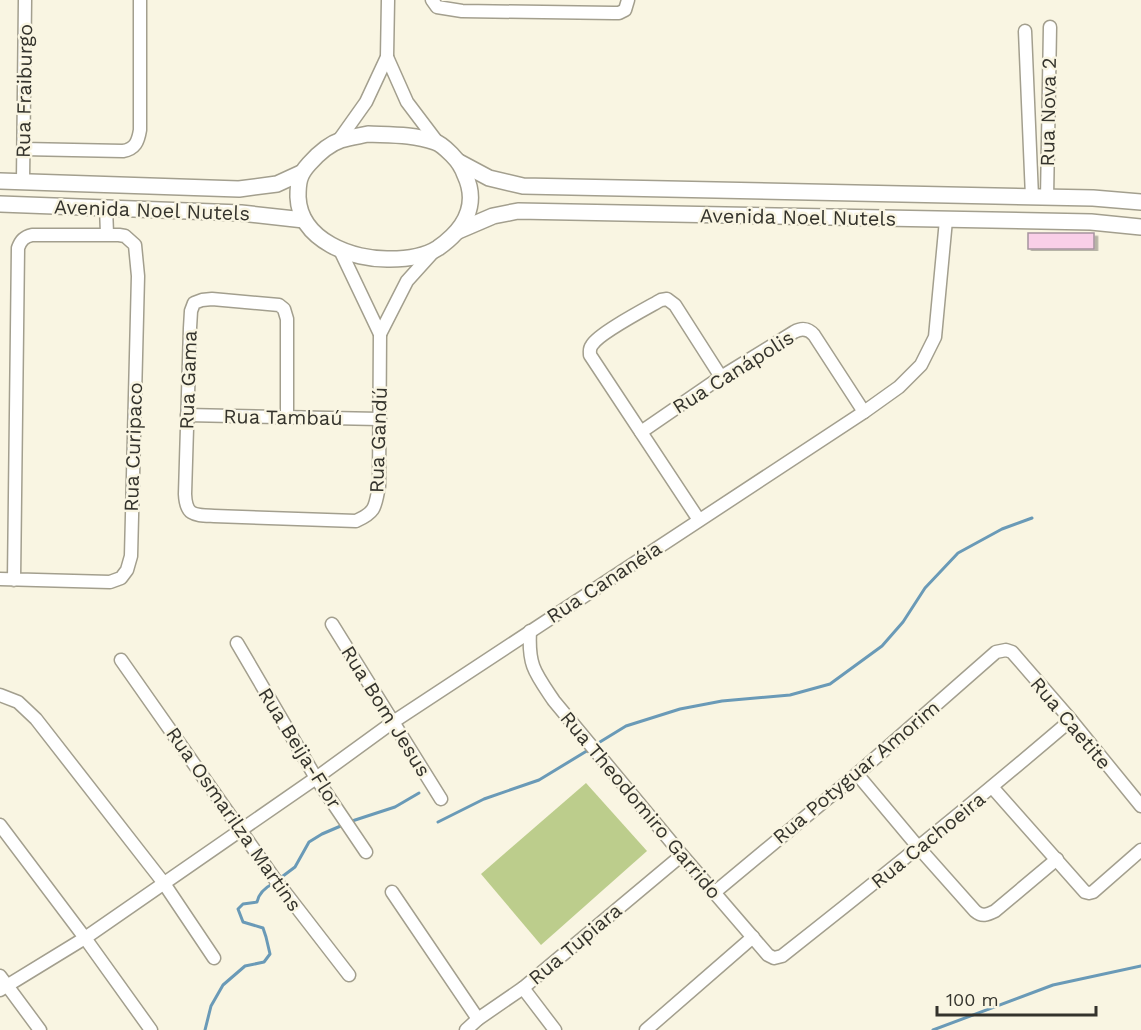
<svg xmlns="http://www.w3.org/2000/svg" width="1141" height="1030" font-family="'Work Sans',sans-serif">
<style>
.green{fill:#bccd8c}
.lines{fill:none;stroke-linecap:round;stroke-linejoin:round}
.stream{stroke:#6a9ab7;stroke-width:3}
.building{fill:#f9cfe8;stroke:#a5949e;stroke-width:1.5;filter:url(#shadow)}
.minor-casing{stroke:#a39f8e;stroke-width:15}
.major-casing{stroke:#a39f8e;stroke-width:18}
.minor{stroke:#fff;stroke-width:12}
.major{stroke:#fff;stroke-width:15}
.labels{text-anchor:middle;stroke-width:5;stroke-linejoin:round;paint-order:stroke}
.street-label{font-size:20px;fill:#34332c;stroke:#f9f5e2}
</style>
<defs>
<filter id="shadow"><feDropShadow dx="3.5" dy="3.5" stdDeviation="0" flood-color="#0004"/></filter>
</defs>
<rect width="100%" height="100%" fill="#f9f5e2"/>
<path class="green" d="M586,783L647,851L541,945L481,874Z"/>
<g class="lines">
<g class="stream">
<path d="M595,745L626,726L680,709L722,701L790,695L830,684L882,646L903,622L925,588L958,553L1002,529L1032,518"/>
<path d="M349,822L395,807L419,793"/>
<path d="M438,822L484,799L539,780L590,749"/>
<path d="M279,879L295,867L309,842L322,834L343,825"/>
<path d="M205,1030L211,1006L223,985L245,966L264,962L270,954L266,937L263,928L243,922L238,909L243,904L257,902C259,892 266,887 274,883"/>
<path d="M933,1030L1053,985L1141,966"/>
</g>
</g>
<rect class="building" x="1028" y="233" width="66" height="16"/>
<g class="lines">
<g class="minor-casing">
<g id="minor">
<path d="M432,0L437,7L462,11L614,13H619L625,10L628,0"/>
<path d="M1025,31L1032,197"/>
<path d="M387,57L407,102L438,143"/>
<path d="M339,140L366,102L387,57L388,0"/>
<path d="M23,149L123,151C135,149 138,142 140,130V0"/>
<path d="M23,181L25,0"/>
<path d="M1047,198L1050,27"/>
<path d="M106,207L107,234"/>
<path d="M380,334L407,281L435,250"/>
<path d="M187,415L380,419"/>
<path d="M287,418V319L284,309L279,305L212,299L202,300L194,303L191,311L190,328L185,494C186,516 194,515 214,516L356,521C376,512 375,507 379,486L380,334L340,250"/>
<path d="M641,432L721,377L794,332C801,328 808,328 814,335L864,412"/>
<path d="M699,520L590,355C590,350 589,349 592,345C599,333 647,308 661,300L667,299L675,305L721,377"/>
<path d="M0,579L110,582L121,578L127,570L131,556L138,276L135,245L125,236L119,235H32C24,237 21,240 18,248L14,580"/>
<path d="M332,624L441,799"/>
<path d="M530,631C528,666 535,673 554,701L682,855L768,955L774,958L782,956C880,879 976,801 1071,720"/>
<path d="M237,643L316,778L366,852"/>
<path d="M121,660L274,878L349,975"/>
<path d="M0,695L18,702L36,719L163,882L214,958"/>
<path d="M857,774L919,848L975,911C982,917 987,915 995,911L1057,859"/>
<path d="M992,787L1085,892L1089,893L1093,892L1141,850"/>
<path d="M0,825L85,938L151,1030"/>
<path d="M392,892L478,1019"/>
<path d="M715,892L857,774L996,652L1006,650L1012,652L1071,720L1141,806"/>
<path d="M0,976L40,1030"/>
<path d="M523,988L555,1030"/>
<path d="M0,990L85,938L316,778L393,722L864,412L899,387L921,365L935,337L946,220"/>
<path d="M466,1030L478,1019L523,988L682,855"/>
<path d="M646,1030L753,937"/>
</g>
</g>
<g class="major-casing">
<g id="major">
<path d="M368,134C391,135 413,134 435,142C442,144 448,151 453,156C459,162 462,167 465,175C479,205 464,230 438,248C424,257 407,259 390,259C353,260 300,241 298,197C298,182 299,175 309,164C317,155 329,144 341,140C350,137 359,136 368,134Z"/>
<path d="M459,162L489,178L523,186L1093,198L1141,202"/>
<path d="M0,181L239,189L277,184L301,173"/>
<path d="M0,204L241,213L304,220"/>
<path d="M458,231L493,216L518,211L1091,222L1141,227"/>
</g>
</g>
<use href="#minor" class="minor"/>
<use href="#major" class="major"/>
</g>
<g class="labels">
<g class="street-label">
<text transform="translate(24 91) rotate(-89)" y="7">Rua Fraiburgo</text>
<text transform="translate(1048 112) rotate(-89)" y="7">Rua Nova 2</text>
<text transform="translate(152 210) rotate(2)" y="7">Avenida Noel Nutels</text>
<text transform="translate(798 217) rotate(1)" y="7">Avenida Noel Nutels</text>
<text transform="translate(733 372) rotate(-32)" y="7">Rua Canápolis</text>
<text transform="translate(188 380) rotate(-88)" y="7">Rua Gama</text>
<text transform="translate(283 417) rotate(1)" y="7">Rua Tambaú</text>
<text transform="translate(378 440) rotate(-88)" y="7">Rua Gandú</text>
<text transform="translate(133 447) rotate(-88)" y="7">Rua Curipaco</text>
<text transform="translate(604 582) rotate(-33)" y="7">Rua Cananéia</text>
<text transform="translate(386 711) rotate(58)" y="7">Rua Bom Jesus</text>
<text transform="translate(1071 723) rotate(50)" y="7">Rua Caetite</text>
<text transform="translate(300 748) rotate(58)" y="7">Rua Beija-Flor</text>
<text transform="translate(856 772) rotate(-40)" y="7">Rua Potyguar Amorim</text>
<text transform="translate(641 805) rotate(50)" y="7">Rua Theodomiro Garrido</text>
<text transform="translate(234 819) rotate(55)" y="7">Rua Osmarilza Martins</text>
<text transform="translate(928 840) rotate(-39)" y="7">Rua Cachoeira</text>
<text transform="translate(575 944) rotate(-40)" y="7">Rua Tupiara</text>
</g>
</g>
<path d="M937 1006v9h159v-9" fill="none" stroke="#34332c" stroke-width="3"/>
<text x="946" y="1006" font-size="18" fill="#34332c" stroke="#f9f5e2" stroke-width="4.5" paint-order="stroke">100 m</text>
</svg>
